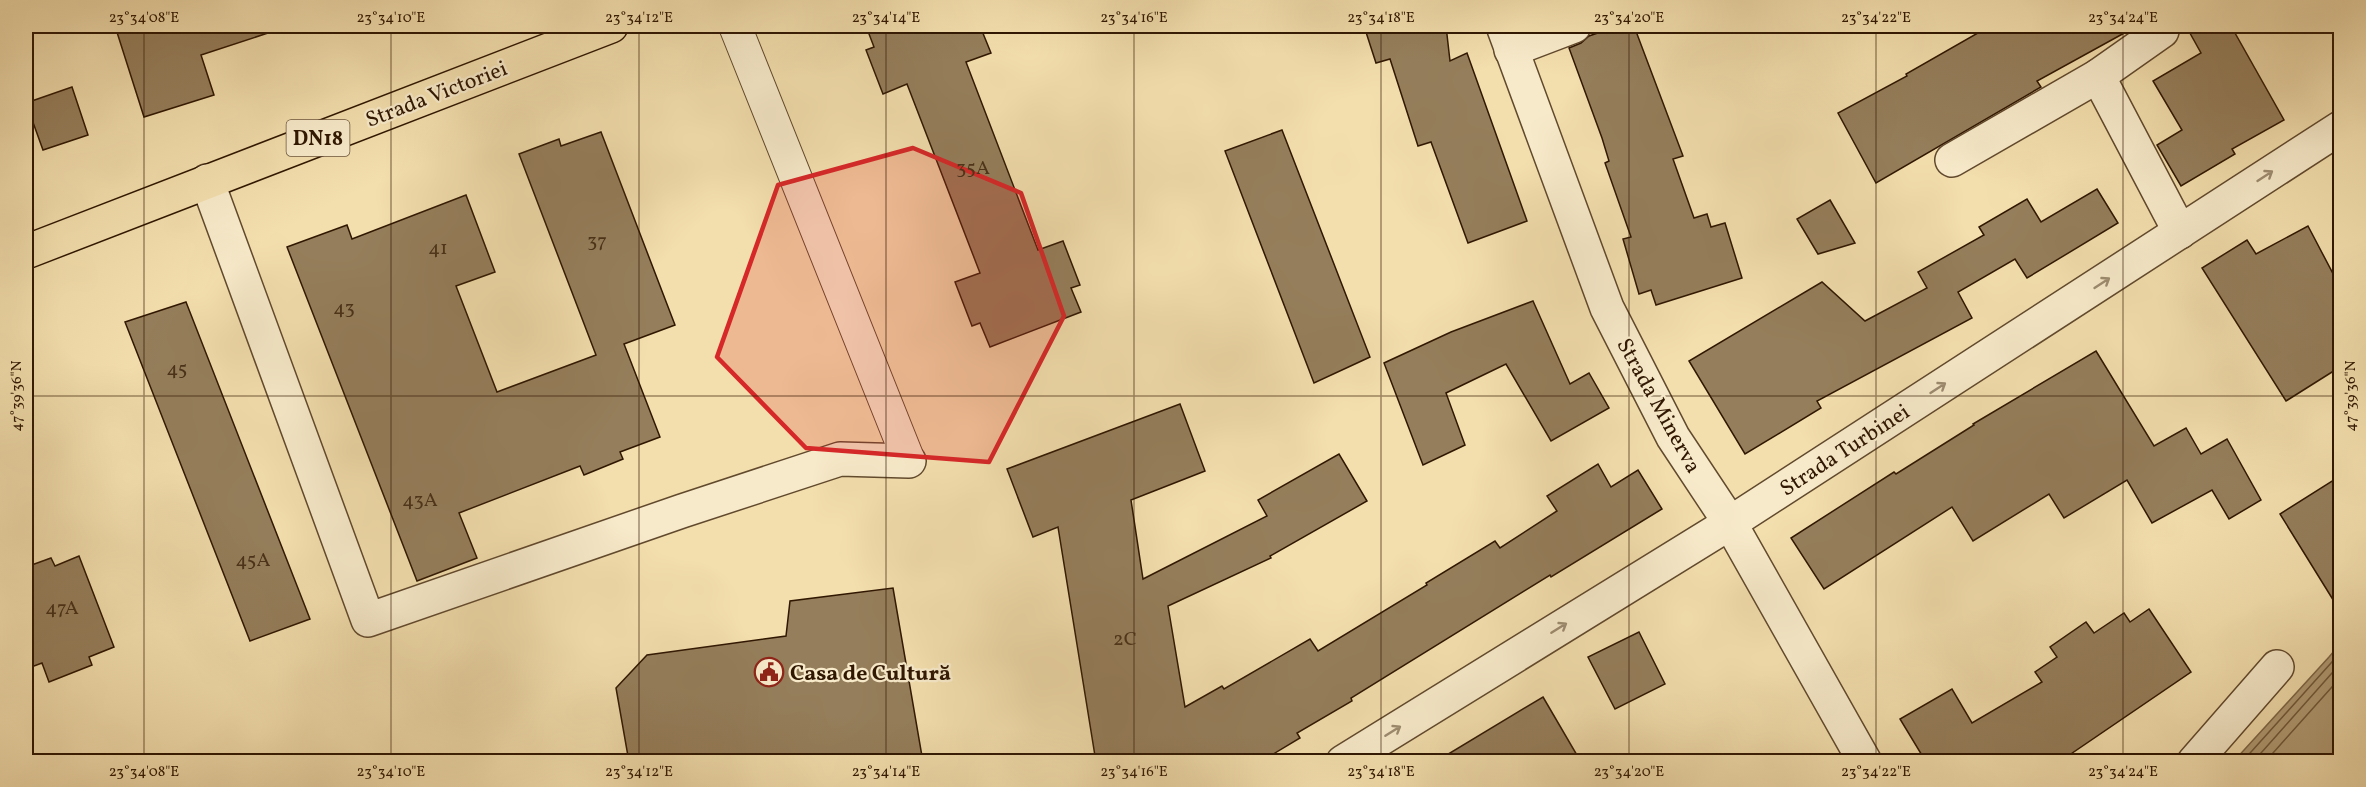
<svg xmlns="http://www.w3.org/2000/svg" width="2366" height="787" font-family="Vollkorn,serif">
<style>
.water{fill:#b19a73;stroke:#7d6646;stroke-width:1.5}
.lines{fill:none;stroke-linecap:round;stroke-linejoin:round}
.shore{stroke:#70583a;stroke-width:1.5}
.building{fill:#957e5b;stroke:#301702;stroke-width:1.5}
.pedestrian-casing{stroke:#61492d;stroke-width:34}
.minor-casing{stroke:#61492d;stroke-width:36}
.primary-casing{stroke:#301702;stroke-width:36}
.pedestrian{stroke:#f7eaca;stroke-width:32}
.minor{stroke:#f7eaca;stroke-width:33}
.primary{stroke:#f3dead;stroke-width:33}
.oneway{stroke:#9d8b70}
.marked{fill:#d62828;fill-opacity:0.2;stroke:#d62828;stroke-width:4.5;stroke-linejoin:round}
.ticks{fill:none;stroke:#301702;stroke-width:1.5;stroke-opacity:0.45}
.labels{text-anchor:middle;stroke-width:4.5;stroke-linejoin:round;paint-order:stroke}
.number-label{font-size:20px;fill:#493118}
.shield{fill:#f7eaca;stroke:#6c563e;stroke-width:1.5}
.shield-label{font-size:21px;font-weight:bold;fill:#301702}
.street-label{font-size:22px;fill:#301702;stroke:#f7eaca}
.poi-label{font-size:22px;font-weight:bold;fill:#301702;stroke:#f7eaca;text-anchor:start}
.neatline{fill:none;stroke:#301702;stroke-width:2}
.ticks-label{font-size:15px;text-anchor:middle;fill:#301702}
</style>
<rect width="100%" height="100%" fill="#f3dead"/>
<filter id="stains"><feTurbulence type="fractalNoise" baseFrequency=".00333" numOctaves="4"/><feColorMatrix values="0 0 0 0 .2 0 0 0 0 .09 0 0 0 0 .02 0 0 0 .5 -.17"/></filter>
<radialGradient id="worn" r=".72"><stop offset=".6" stop-color="#630" stop-opacity="0"/><stop offset="1" stop-color="#630" stop-opacity=".3"/></radialGradient>
<path class="water" d="M2340,644V761H2234L2329,657Z"/>
<g class="lines">
<g class="shore">
<path d="M2242,762L2340,653"/>
<path d="M2253,762L2340,664"/>
<path d="M2265,762L2340,678"/>
</g>
</g>
<g class="building">
<path d="M115,26H270L271,32L201,55L214,95L144,117Z"/>
<path d="M866,26H980L991,53L966,62L1038,250L1063,241L1080,285L1071,288L1081,312L990,347L980,323L972,326L955,282L980,273L907,84L883,94L866,50L874,47Z"/>
<path d="M1364,26H1446L1450,61L1467,53L1527,221L1468,243L1431,142L1418,146L1390,59L1376,63Z"/>
<path d="M1618,26H1634L1683,156L1673,159L1694,218L1707,214L1711,227L1725,223L1742,278L1656,305L1651,290L1639,294L1623,239L1631,237L1605,163L1609,161L1602,138L1569,48L1581,43L1589,36Z"/>
<path d="M1990,26H2137L2037,81L2041,87L1876,183L1838,113L1907,76L1906,74Z"/>
<path d="M2186,26H2231L2284,120L2232,149L2235,154L2181,186L2157,145L2182,130L2153,81L2201,53Z"/>
<path d="M72,87L88,135L43,150L26,103Z"/>
<path d="M1282,130L1370,357L1314,383L1225,151Z"/>
<path d="M601,132L675,325L624,344L660,437L620,452L623,459L584,475L580,466L459,513L477,558L417,581L287,247L347,225L352,239L466,195L495,272L456,286L497,392L596,355L519,154L559,139L561,146Z"/>
<path d="M2097,189L2118,223L2027,278L2015,259L1958,292L1972,318L1817,401L1821,408L1745,454L1689,361L1822,282L1865,321L1927,288L1918,272L1984,235L1979,227L2027,199L2041,222Z"/>
<path d="M1830,200L1855,243L1818,254L1797,219Z"/>
<path d="M2308,226L2340,287V367L2286,401L2202,268L2247,240L2256,254Z"/>
<path d="M1533,301L1570,384L1589,373L1609,408L1551,441L1506,364L1446,393L1465,445L1423,465L1384,363L1451,332Z"/>
<path d="M186,302L310,619L250,641L125,322Z"/>
<path d="M2096,351L2154,446L2186,428L2201,454L2227,439L2261,500L2229,519L2212,490L2152,523L2127,480L2064,518L2049,494L1973,541L1952,507L1824,589L1791,538L1894,472L1896,474L1974,425L1973,424Z"/>
<path d="M1180,404L1205,471L1131,500L1143,579L1267,516L1258,500L1339,454L1367,501L1270,556L1271,558L1168,606L1185,707L1222,686L1224,689L1310,639L1318,651L1427,585L1426,583L1495,541L1500,548L1557,511L1547,496L1598,464L1611,487L1638,470L1662,509L1551,577L1550,575L1351,698L1352,701L1297,733L1300,738L1260,762H1096L1058,527L1033,537L1007,469Z"/>
<path d="M2340,476V611L2280,514Z"/>
<path d="M79,556L114,647L89,657L92,665L49,682L42,663L26,669V567L51,558L55,566Z"/>
<path d="M893,588L923,762H629L616,688L647,655L786,636L790,601Z"/>
<path d="M2149,609L2191,672L2059,762H1926L1900,719L1952,689L1972,723L2042,682L2035,672L2057,657L2050,647L2086,622L2094,633L2124,613L2130,622Z"/>
<path d="M1639,632L1665,684L1615,709L1588,657Z"/>
<path d="M1543,697L1581,762H1435Z"/>
</g>
<g class="lines">
<g class="pedestrian-casing">
<path id="pedestrian" d="M735,26L909,461"/>
</g>
<g class="minor-casing">
<g id="minor">
<path d="M1503,26L1607,308L1673,437L1730,523L1865,762"/>
<path d="M1511,50L1574,26"/>
<path d="M2098,76L2180,232"/>
<path d="M1952,160L2098,76L2162,31"/>
<path d="M207,181L368,620L682,511L840,459L909,461"/>
<path d="M1343,762L1730,523L2340,128"/>
<path d="M2194,762L2277,667"/>
</g>
</g>
<g class="primary-casing">
<path id="primary" d="M26,252L611,26"/>
</g>
<use href="#pedestrian" class="pedestrian"/>
<use href="#minor" class="minor"/>
<use href="#primary" class="primary"/>
</g>
<defs><path id="oneway-shaft" d="M-6 0H5M1.5-3L5.5 0L1.5 3" fill="none" stroke-width="1.6" stroke-linecap="round" stroke-linejoin="round" transform="scale(1.5)"/></defs>
<g class="oneway">
<use href="#oneway-shaft" transform="translate(2265 176) rotate(-33)"/>
<use href="#oneway-shaft" transform="translate(2102 283) rotate(-33)"/>
<use href="#oneway-shaft" transform="translate(1938 388) rotate(-33)"/>
<use href="#oneway-shaft" transform="translate(1559 628) rotate(-32)"/>
<use href="#oneway-shaft" transform="translate(1393 731) rotate(-32)"/>
</g>
<path class="marked" d="M913,148L1021,193L1064,316L989,462L806,448L717,357L778,185Z"/>
<path class="ticks" d="M144,26V762M391,26V762M639,26V762M886,26V762M1134,26V762M1381,26V762M1629,26V762M1876,26V762M2123,26V762M26,30H2340M26,396H2340"/>
<defs>
<g id="civic-ring" transform="scale(1.5)"><circle r="9.5" fill="#f7eaca" stroke="#8f2418" stroke-width="1.5"/><path d="M-.6-6.5H3V-4.5H.6V-3L4-1V1h2V6H-6V1h2V-1L-.6-3ZM-1.2 2.5V6h2.4V2.5Z" fill="#8f2418"/></g>
</defs>
<g fill-rule="evenodd">
<use href="#civic-ring" x="769" y="672"/>
</g>
<g class="labels">
<g class="number-label">
<text x="973" y="174">35A</text>
<text x="597" y="247">37</text>
<text x="438" y="254">41</text>
<text x="344" y="314">43</text>
<text x="177" y="375">45</text>
<text x="420" y="506">43A</text>
<text x="253" y="566">45A</text>
<text x="62" y="614">47A</text>
<text x="1125" y="645">2C</text>
</g>
<rect class="shield" x="286.5" y="120" width="63" height="36" rx="4.5"/>
<g class="shield-label">
<text x="318" y="145">DN18</text>
</g>
<g class="street-label">
<text transform="translate(436 93) rotate(-21)" y="8">Strada Victoriei</text>
<text transform="translate(1660 405) rotate(61)" y="8">Strada Minerva</text>
<text transform="translate(1844 449) rotate(-33)" y="8">Strada Turbinei</text>
</g>
<g class="poi-label">
<text x="790" y="680">Casa de Cultură</text>
</g>
</g>
<rect width="2366" height="787" fill="none" stroke="#f3dead" stroke-width="66"/>
<rect x="33" y="33" width="2300" height="721" class="neatline"/>
<g class="ticks-label">
<text x="144" y="22">23°34'08"E</text>
<text x="391" y="22">23°34'10"E</text>
<text x="639" y="22">23°34'12"E</text>
<text x="886" y="22">23°34'14"E</text>
<text x="1134" y="22">23°34'16"E</text>
<text x="1381" y="22">23°34'18"E</text>
<text x="1629" y="22">23°34'20"E</text>
<text x="1876" y="22">23°34'22"E</text>
<text x="2123" y="22">23°34'24"E</text>
<text transform="translate(16 396) rotate(-90)" y="5">47°39'36"N</text>
<text transform="translate(2350 396) rotate(-90)" y="5">47°39'36"N</text>
<text x="144" y="776">23°34'08"E</text>
<text x="391" y="776">23°34'10"E</text>
<text x="639" y="776">23°34'12"E</text>
<text x="886" y="776">23°34'14"E</text>
<text x="1134" y="776">23°34'16"E</text>
<text x="1381" y="776">23°34'18"E</text>
<text x="1629" y="776">23°34'20"E</text>
<text x="1876" y="776">23°34'22"E</text>
<text x="2123" y="776">23°34'24"E</text>
</g>
<rect width="100%" height="100%" filter="url(#stains)"/>
<rect width="100%" height="100%" fill="url(#worn)"/>
</svg>
